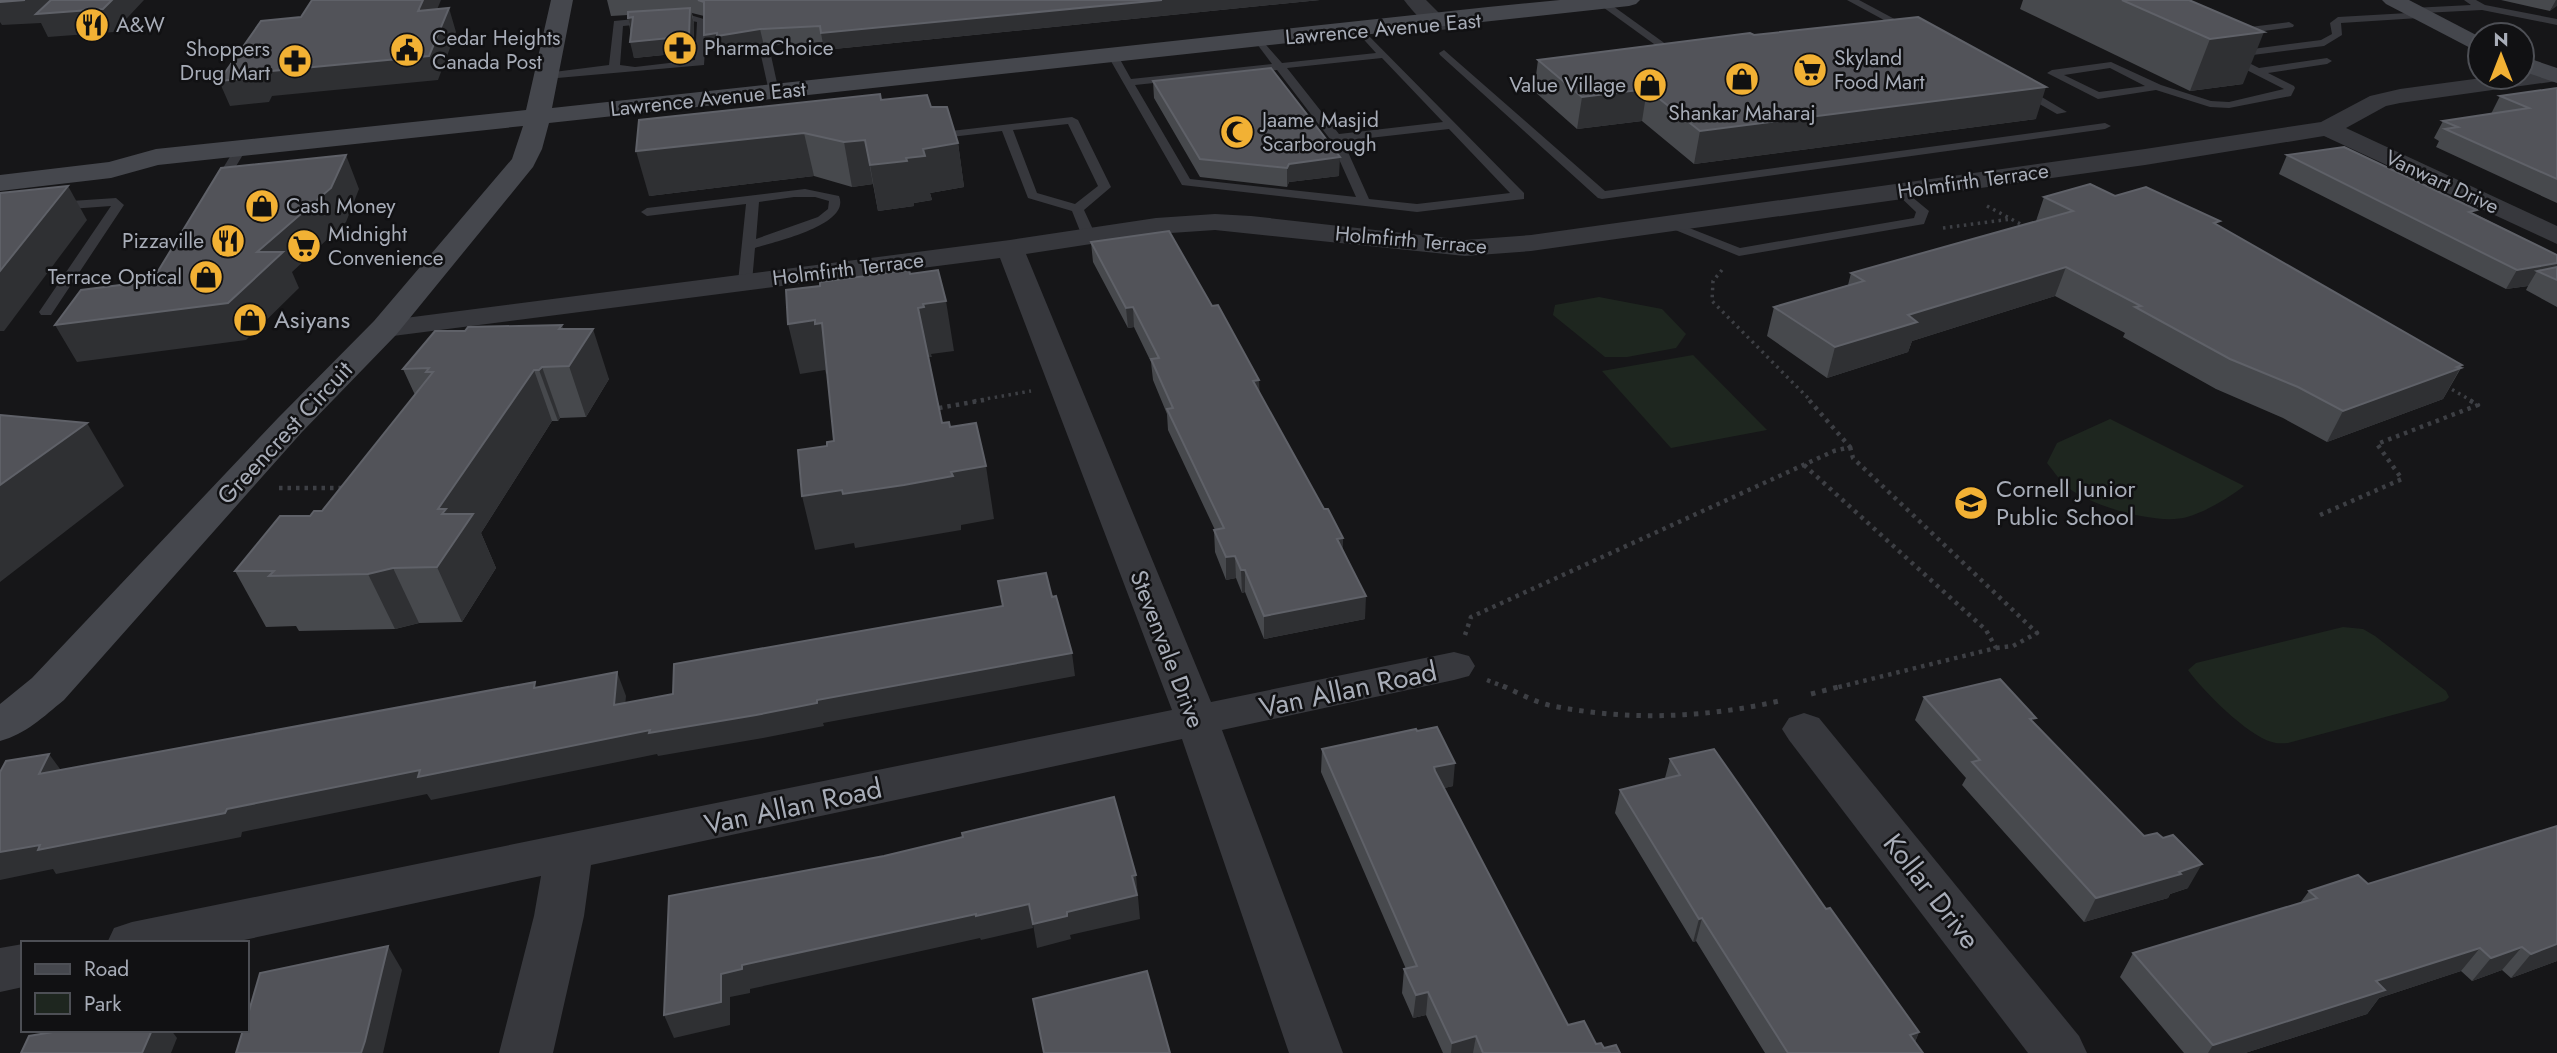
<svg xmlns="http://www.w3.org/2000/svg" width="2557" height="1053" font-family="Jost,sans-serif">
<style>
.green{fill:#1e261f}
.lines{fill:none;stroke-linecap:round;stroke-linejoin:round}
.path-far2{stroke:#3d3f44;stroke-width:3.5;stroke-dasharray:2.5 4.5;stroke-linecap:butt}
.path-far1{stroke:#3d3f44;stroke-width:4.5;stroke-dasharray:3.5 5;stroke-linecap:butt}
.path{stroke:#3d3f44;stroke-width:5;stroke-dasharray:4.5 7;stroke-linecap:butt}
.lane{fill:#37383d;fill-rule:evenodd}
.street{fill:#37383d;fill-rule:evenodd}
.secondary{fill:#45474d;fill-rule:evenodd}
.wall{fill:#47494d}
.shaded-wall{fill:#2f3033}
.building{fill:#525359;stroke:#5f6168;stroke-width:2}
.labels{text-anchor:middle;stroke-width:5;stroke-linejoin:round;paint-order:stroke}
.far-poi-label{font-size:21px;fill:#a8adb8;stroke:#111113;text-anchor:start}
.far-street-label{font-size:21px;fill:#a8adb8;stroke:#111113}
.poi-label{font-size:24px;fill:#a8adb8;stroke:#111113;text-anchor:start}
.street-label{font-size:24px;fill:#a8adb8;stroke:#111113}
.near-street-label{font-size:28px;fill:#a8adb8;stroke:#111113}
</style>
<rect width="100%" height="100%" fill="#161618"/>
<g class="green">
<path d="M1599,297L1662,309L1686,334L1676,348L1627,357H1605L1553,315L1555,305Z"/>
<path d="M1693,355L1767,430L1671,448L1602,371Z"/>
<path d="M2110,419L2244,486C2227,499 2207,511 2187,517C2158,526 2085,505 2064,484C2058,478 2053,470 2047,463L2057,443Z"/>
<path d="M2343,627L2363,629L2375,636L2446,691L2449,697L2445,701L2288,743C2283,743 2277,744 2272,742C2248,736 2202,690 2188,670L2196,663Z"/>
</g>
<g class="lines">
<g class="path-far2">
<path d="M1987,206L2026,227"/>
<path d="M1943,228L2011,219"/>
<path d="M1722,270L1713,281L1712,301L1811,401"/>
<path d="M2446,386L2472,401"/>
<path d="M974,401L1031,391"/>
</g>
<g class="path-far1">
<path d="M939,408L984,400"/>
<path d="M1850,447L1853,458L2037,633L2013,646L1996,648"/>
<path d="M1804,465L1986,630L1996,648L1835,688"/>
<path d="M279,488H344"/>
<path d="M2320,515L2402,479L2377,444L2478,405L2469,400"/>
<path d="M1465,635L1471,617L1834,451L1850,447L1809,400"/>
<path d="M1487,680L1507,688"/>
</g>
<g class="path">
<path d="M1503,686C1519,693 1536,703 1553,706C1628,721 1705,718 1779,701"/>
<path d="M1811,694L1842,686"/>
</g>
<g class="lane">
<path d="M1847,0H1859L1915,30L1906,32Z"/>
<path d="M2464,0H2476L2485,5L2557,19V25L2482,10L2423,13L2422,17L2419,18L2341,23L2342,35L2324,46L2237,57L2259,68L2327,58L2332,61L2327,64L2268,73L2294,86L2295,88L2291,96L2229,108L2210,107L2156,90L2098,99L2047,73L2052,70L2111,62L2161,85L2211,101L2229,102L2284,89L2225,59L2224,57L2230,52L2321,40L2332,34L2330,23L2338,17L2408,13L2409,9L2412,8L2471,5ZM2110,68L2145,86L2099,92L2064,75Z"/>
<path d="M1600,1H1606L1681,55L1672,57L1600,5Z"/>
<path d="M687,14L707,20L704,65L546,79L541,76L546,73L609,65L614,21ZM687,20L697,22L695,60L635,67L620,65L623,26Z"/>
<path d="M2289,22L2294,25L2293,27L2234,35L2229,32L2234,29Z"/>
<path d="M1362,29L1524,193V199L1417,212L1182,185L1108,56L1117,54L1131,79L1272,64L1254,40L1259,37L1282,63L1376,53L1357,32ZM1382,58L1443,122L1339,134L1287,68ZM1277,70L1330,139L1356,197L1190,179L1135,85ZM1449,129L1510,193L1417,204L1369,199L1343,141Z"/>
<path d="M765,48L770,51L779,92L774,95L769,92L760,51Z"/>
<path d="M1444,50L1605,191L2105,123L2111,126L2105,129L1602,199L1598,198L1440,55L1439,53Z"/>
<path d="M2017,87H2025L2067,112L2057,114L2017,91Z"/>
<path d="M1072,117L1078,120L1111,187L1084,210L1096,236L1089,240L1082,236L1072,211L1028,198L1002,131L951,137L945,134L951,131ZM1068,124L1098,186L1075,204L1037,193L1013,130Z"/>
<path d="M237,145L247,148L221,191H213L211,188Z"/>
<path d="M1900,187L1929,211L1924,224L1739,256L1663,225L1664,222H1674L1740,248L1914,218L1916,212L1894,191Z"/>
<path d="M805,189L839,196C851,225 776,241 755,248L752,282L745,286L738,282L746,204L647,216L641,212L647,208ZM794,197H815L829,201L828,209L818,217L756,239L759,202Z"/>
<path d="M116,198L124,205L51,315H41L39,312L111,206L56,210L50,206L56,202Z"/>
</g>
<g class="street">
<path d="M1404,0H1426L1451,25L1448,29C1431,34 1414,13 1404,0Z"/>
<path d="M2557,69V81L2400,103L2386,106L2346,128L2557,226V244L2324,136L2145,165L1531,251L1465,256L1215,230L1156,234L1026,254L1211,702L1454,652L1469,656L1475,666L1469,676L1454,680L1222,730L1343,1053H1289L1182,739L591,865L584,916L553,1053H499L534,916L541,876L230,943H107L114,928L132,922L1172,710L1000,258L385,337L374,334L370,328L374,322L1010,240L1156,218L1215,214L1251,216L1465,240L1531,235L2145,149L2321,122L2370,96L2400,89L2489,77H2522V73Z"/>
<path d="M1804,713L1819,718L2079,1036L2087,1053H2028L1789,740L1782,729L1789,718Z"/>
<path d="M23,944V987L0,992V948Z"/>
</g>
<g class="secondary">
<path d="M551,0H573L552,108L1488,7L1560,0H1640L1636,4L1629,6L549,123L542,149L533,167L396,335L302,432L64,700C43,717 26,734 0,741V704L32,678L278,418L374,321L512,159L523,126L158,165L111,178L0,191V175L109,162L156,149L526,110Z"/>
<path d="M2382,0H2409L2480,37V53L2386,4Z"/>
<path d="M2522,56L2557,68V83L2522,71Z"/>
</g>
</g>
<g class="wall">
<path d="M607,0H1320L824,50L823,42L764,46L721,52L720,50L708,51L704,35V16L692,13L694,24L693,52L634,58L628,15L611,16Z"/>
<path d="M2023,0H2189L2243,84L2190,91L2020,9Z"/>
<path d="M2501,0H2557L2550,11Z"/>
<path d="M1754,35L2036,119L1694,164L1642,121L1577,129L1534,91L1538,60Z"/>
<path d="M1153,81L1339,176L1289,182L1287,187L1200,177L1154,98Z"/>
<path d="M2557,88V203L2436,147L2439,141L2434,138L2443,121L2491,114L2500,96Z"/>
<path d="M881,100L931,107L958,143L964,187L930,193L932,200L914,203V206L878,211L873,184L852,187L814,176L649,196Z"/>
<path d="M2287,155L2475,214L2557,255V307L2526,290L2528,286L2506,289L2279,174Z"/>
<path d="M2115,196L2218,225L2461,368L2443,399L2327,442L2283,418L2216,389L2123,337L2125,333L2055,296L1912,341L1908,352L1827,378L1767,336L1774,307L1848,285L1851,273L2036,221L2044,197Z"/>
<path d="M1091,242L1260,393L1324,509L1343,538L1342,550L1365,619L1264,639L1245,592L1242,593L1236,578L1226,580L1215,552L1214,530H1215L1168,430L1167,414L1153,380L1151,362L1134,327L1128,328L1093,262Z"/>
<path d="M564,329L609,379L586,417L560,418L558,421H552L481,533L496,568L462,622L419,623L395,629L299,631L296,626L266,627L235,571L310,516L322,511L415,395L403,369Z"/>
<path d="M1924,697L2034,724L2188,888L2170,894L2168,898L2084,922L1962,785L1966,778L1915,720Z"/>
<path d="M1417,731L1453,786L1444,788L1568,1025L1604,1048L1620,1053H1443L1426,1015L1413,1018L1402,993L1404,969H1406L1321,772L1322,749Z"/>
<path d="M1670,759L1826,909L1919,1032L1915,1042L1923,1053H1765L1696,941L1693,942L1615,813L1620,790L1665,778Z"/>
<path d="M2557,826V961L2511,978L2502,970L2472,981L2461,971L2379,998L2367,1014L2245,1053H2184L2120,977L2133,953L2300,903L2309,891L2368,884Z"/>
</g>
<g class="shaded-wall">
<path d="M25,0H144L114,32L48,37L41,23L2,25L0,22V2Z"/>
<path d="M423,0H441L427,34L418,11Z"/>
<path d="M1162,0H1320L824,50L821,33Z"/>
<path d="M2556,0H2557V6L2550,11Z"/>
<path d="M449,8L456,32L438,80L272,96L269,102L230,106L219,81L261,72Z"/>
<path d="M690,8L694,24L693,52L634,58L630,42Z"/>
<path d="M633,17L632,34L628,18Z"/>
<path d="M760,29L764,46L721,52L720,50L708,51L704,35Z"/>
<path d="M2264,32L2243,84L2190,91L2210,39Z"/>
<path d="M2046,87L2036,119L1694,164L1700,131Z"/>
<path d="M1647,89L1642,121L1577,129L1582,97Z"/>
<path d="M804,133L814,176L649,196L636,151Z"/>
<path d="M865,140L873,184L852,187L844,142Z"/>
<path d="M958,143L964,187L930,193L932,200L914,203V206L878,211L870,165L923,149Z"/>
<path d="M346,155L359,189L346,222L292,272L299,288L246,340L77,362L55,325L257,252Z"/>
<path d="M1340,157L1339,176L1289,182L1287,187V168L1289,164Z"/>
<path d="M68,186L87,220L4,331H0V271Z"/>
<path d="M2557,263V280L2537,271L2528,286L2506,289L2517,270Z"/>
<path d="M2066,267L2055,296L1912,341L1908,352L1827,378L1835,347L1908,315Z"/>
<path d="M946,301L954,351L931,354L932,357H926L918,308L923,304Z"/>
<path d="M1133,307L1134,327L1128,328L1126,308Z"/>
<path d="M815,320L822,323L833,373L826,374L825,370L800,374L788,324Z"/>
<path d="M562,325L574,359L593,329L609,379L586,417L569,366L559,329Z"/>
<path d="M2462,365L2443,399L2327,442L2343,411Z"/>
<path d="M542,367L560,418L558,421L539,370Z"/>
<path d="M534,370L552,421L481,533L496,568L462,622L437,567L438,509Z"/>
<path d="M1259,380L1260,402L1253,381Z"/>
<path d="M87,423L124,486L0,582V485Z"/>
<path d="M986,466L994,519L961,525V530L914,538L855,548L854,543L815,550L802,496Z"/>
<path d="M1343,538L1342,561L1337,539Z"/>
<path d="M1235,556L1236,578L1226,580V557Z"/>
<path d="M393,568L419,623L395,629L368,574Z"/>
<path d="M1241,570H1245V592L1242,593Z"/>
<path d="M1366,596L1365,619L1264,639V616Z"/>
<path d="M1072,653L1075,676L823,723L824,726L763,738L658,756L657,754L431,800L427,794L242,832L241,837L56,874L53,869L0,880V852L227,809L420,770L817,700Z"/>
<path d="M617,672L626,696L623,729L614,705Z"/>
<path d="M49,754L66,777L39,774Z"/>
<path d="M1455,763L1453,786L1432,791L1434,767Z"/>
<path d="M2202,864L2188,888L2170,894L2168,898L2084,922L2096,898Z"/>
<path d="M1136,875L1140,919L1070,935L1071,939L1037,948L1033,924L1067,912L1132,876Z"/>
<path d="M1029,904L1033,928L981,940L980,938L750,989V993L730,997V1025L674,1038L664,1015L721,974L742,965L976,914Z"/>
<path d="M1702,918L1696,941L1693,942L1699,919Z"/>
<path d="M2557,944V961L2511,978L2531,954Z"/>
<path d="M388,946L402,970L383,1053H361Z"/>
<path d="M2522,947L2502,970L2472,981L2491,958Z"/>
<path d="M2480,948L2461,971L2379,998L2367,1014L2245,1053H2208L2213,1045L2376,981Z"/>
<path d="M1428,992L1426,1015L1413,1018L1416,995Z"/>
<path d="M152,1030H171L177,1038L171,1053H142Z"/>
<path d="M1919,1032L1910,1053V1035Z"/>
<path d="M1476,1036L1473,1053H1451L1452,1043Z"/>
</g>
<g class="building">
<path d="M0,0H25L0,2Z"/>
<path d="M51,0H112L103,9L36,14Z"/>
<path d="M312,0H423L418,11L449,8L429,56L261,72L258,77L219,81L261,21L301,17Z"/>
<path d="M698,0H1162L821,33L820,26L760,29L717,36V33L704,35V2Z"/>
<path d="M2122,0H2189L2264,32L2210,39Z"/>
<path d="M690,8L689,36L630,42L633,17L628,18V12Z"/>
<path d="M1918,17L2046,87L1700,131L1647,89L1582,97L1538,60L1750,33L1754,35Z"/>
<path d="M1271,68L1340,157L1289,164L1287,168L1200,159L1153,81Z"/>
<path d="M2557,88V179L2445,129L2458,127L2443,121L2529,108L2500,96Z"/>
<path d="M880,94L881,100L927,95L931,107H947L958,143L923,149L925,156L906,158L907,161L870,165L865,140L844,142L804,133L636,151L639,120Z"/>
<path d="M2344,147L2477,210L2469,212L2557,255V263L2517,270L2287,155Z"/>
<path d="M346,155L331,188L257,252H283L228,303L55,325L81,290L152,281L221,168Z"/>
<path d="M2090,184L2115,196L2146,187L2220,221L2214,223L2462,365L2457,367L2461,368L2343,411L2298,387L2230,359L2135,307L2141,306L2066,267L1908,315L1917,322L1835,347L1774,307L1864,281L1851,273L2073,211L2044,197Z"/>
<path d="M68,186L0,271V193Z"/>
<path d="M1169,231L1212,306L1218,305L1259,380L1253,381L1324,509H1328L1343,538L1337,539L1366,596L1264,616L1245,570H1241L1235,556L1226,557L1214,530L1224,528L1167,409L1173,408L1151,359L1159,358L1133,307L1126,308L1091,242Z"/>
<path d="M2557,267V280L2537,271Z"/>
<path d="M909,270L910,274L938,270L946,301L923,304L924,307L918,308L942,423L949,422L950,427L976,423L986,466L951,472L953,476L904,485L843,494L842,490L802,496L798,450L827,446V442L834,441L822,323L815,324V320L788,324L786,290L820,286V282Z"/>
<path d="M562,325L559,329H593L569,366L542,367L539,370H534L438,509H446L442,514H473L437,567L393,568L368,574L269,576L274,571H235L280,516H310L314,511H322L433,372H426L429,368L403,369L435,331H465L468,327Z"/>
<path d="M0,415L87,423L0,485Z"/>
<path d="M1046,573L1052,597L1056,596L1072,653L817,700V703L756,715L649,733L650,730L418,777L420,770L227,809L225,813L38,850L40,845L0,852V772L6,761L49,754L39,774L535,682L534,688L617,672L614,705L673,694L674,664L1003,606L998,581Z"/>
<path d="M2000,679L2036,718L2030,719L2144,836L2157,833L2163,838L2173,835L2202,864L2179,872L2181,874L2096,898L1972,762L1980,760L1924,697Z"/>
<path d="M1437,727L1455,763L1434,767L1435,771L1568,1025L1584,1021L1596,1044L1601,1043L1604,1048L1616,1045L1620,1053H1483L1476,1036L1452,1043L1428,992L1416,995L1404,969L1417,966L1322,749L1416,729L1417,731Z"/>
<path d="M1714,749L1826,909L1830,908L1919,1032L1910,1035L1923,1053H1788L1702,918L1699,919L1620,790L1680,775L1670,759Z"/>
<path d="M1114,797L1136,875L1132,876L1137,895L1067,912V916L1033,924L1029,904L976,916V914L742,965V969L721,974V1002L664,1015L669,896L884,856L963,837L962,833Z"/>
<path d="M2557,826V944L2531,954L2522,947L2491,958L2480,948L2376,981L2385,990L2213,1045L2133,953L2317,898L2309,891L2358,875L2368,884Z"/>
<path d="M388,946L365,1041L361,1053H236L243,1030H247V1018L260,973Z"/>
<path d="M1147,971L1170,1053H1044L1033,999Z"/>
<path d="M65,1030H152L142,1053H21L29,1036Z"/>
</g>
<defs>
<g id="restaurant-disc" transform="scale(1.75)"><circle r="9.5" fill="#f2b134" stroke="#111113"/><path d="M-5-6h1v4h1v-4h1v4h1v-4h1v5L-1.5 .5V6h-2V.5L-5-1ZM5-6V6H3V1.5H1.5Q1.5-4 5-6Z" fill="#111"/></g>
<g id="pharmacy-disc" transform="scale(1.75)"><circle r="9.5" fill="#f2b134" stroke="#111113"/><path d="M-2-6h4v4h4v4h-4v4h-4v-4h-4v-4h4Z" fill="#111"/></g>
<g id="civic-disc" transform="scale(1.75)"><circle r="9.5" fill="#f2b134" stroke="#111113"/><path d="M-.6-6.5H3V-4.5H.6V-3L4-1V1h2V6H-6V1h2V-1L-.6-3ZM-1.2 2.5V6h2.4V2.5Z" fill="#111"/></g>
<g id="supermarket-disc" transform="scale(1.75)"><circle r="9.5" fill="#f2b134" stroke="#111113"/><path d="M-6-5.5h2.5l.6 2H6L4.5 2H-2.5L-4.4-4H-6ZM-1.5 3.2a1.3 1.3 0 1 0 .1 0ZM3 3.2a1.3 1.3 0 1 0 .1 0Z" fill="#111"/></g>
<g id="shop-disc" transform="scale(1.75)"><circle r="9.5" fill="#f2b134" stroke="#111113"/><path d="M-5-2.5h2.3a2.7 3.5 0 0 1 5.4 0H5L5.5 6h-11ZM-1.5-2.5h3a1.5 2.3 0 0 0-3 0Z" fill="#111"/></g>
<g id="mosque-disc" transform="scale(1.75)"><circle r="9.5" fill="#f2b134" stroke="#111113"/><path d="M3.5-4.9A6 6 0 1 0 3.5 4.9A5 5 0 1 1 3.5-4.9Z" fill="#111"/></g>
<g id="school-disc" transform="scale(1.75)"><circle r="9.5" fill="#f2b134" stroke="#111113"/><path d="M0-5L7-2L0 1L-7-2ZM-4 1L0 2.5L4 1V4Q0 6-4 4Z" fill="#111"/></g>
</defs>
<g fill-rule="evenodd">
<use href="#restaurant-disc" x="92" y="25"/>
<use href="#pharmacy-disc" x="680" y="48"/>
<use href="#civic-disc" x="407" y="50"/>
<use href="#pharmacy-disc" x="295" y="61"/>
<use href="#supermarket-disc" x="1810" y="70"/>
<use href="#shop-disc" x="1742" y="79"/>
<use href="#shop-disc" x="1650" y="85"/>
<use href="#mosque-disc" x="1237" y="132"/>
<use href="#shop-disc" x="262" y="206"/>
<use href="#restaurant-disc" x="228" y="241"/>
<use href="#supermarket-disc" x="304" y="246"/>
<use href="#shop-disc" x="206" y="277"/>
<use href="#shop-disc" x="250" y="320"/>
<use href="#school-disc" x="1971" y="503"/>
</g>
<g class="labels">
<g class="far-poi-label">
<text x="116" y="32">A&amp;W</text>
<text x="432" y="45">Cedar Heights<tspan x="432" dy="24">Canada Post</tspan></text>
<text x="704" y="55">PharmaChoice</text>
<text x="270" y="56" text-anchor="end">Shoppers<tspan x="270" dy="24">Drug Mart</tspan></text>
<text x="1834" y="65">Skyland<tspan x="1834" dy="24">Food Mart</tspan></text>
<text x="1626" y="92" text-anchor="end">Value Village</text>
<text x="1742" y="120" text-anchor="middle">Shankar Maharaj</text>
<text x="1262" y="127">Jaame Masjid<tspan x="1262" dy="24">Scarborough</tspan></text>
<text x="286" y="213">Cash Money</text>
<text x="328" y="241">Midnight<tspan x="328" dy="24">Convenience</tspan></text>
<text x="204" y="248" text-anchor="end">Pizzaville</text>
<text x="182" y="284" text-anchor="end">Terrace Optical</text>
</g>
<g class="far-street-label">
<text transform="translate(1383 29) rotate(-5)" y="7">Lawrence Avenue East</text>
<text transform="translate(708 99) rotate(-6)" y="7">Lawrence Avenue East</text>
<text transform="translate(1973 181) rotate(-8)" y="7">Holmfirth Terrace</text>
<text transform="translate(2442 182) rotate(25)" y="7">Vanwart Drive</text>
<text transform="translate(1411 240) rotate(5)" y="7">Holmfirth Terrace</text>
<text transform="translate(848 269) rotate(-7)" y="7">Holmfirth Terrace</text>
</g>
<g class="poi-label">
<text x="274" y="328">Asiyans</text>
<text x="1996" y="497">Cornell Junior<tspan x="1996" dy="28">Public School</tspan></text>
</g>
<g class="street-label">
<text transform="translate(285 433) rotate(-47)" y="8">Greencrest Circuit</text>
<text transform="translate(1167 649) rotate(69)" y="8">Stevenvale Drive</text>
</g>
<g class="near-street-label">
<text transform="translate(1348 689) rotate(-12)" y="10">Van Allan Road</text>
<text transform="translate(793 806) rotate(-12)" y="10">Van Allan Road</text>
<text transform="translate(1932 891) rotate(52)" y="10">Kollar Drive</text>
</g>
</g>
<rect x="21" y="941" width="228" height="91" fill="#111113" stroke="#4d4f55" stroke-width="2"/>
<rect x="35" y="964" width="35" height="10" fill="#45474d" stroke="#4d4f55" stroke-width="2"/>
<text x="84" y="976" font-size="21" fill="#a8adb8">Road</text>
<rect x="35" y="993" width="35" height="21" fill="#1e261f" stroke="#4d4f55" stroke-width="2"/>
<text x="84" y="1011" font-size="21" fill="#a8adb8">Park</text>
<g transform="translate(2501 56)"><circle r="33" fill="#111113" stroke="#4d4f55" stroke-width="2"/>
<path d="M0-5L12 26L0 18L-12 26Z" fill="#f2b134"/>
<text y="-10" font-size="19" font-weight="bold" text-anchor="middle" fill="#a8adb8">N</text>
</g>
</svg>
